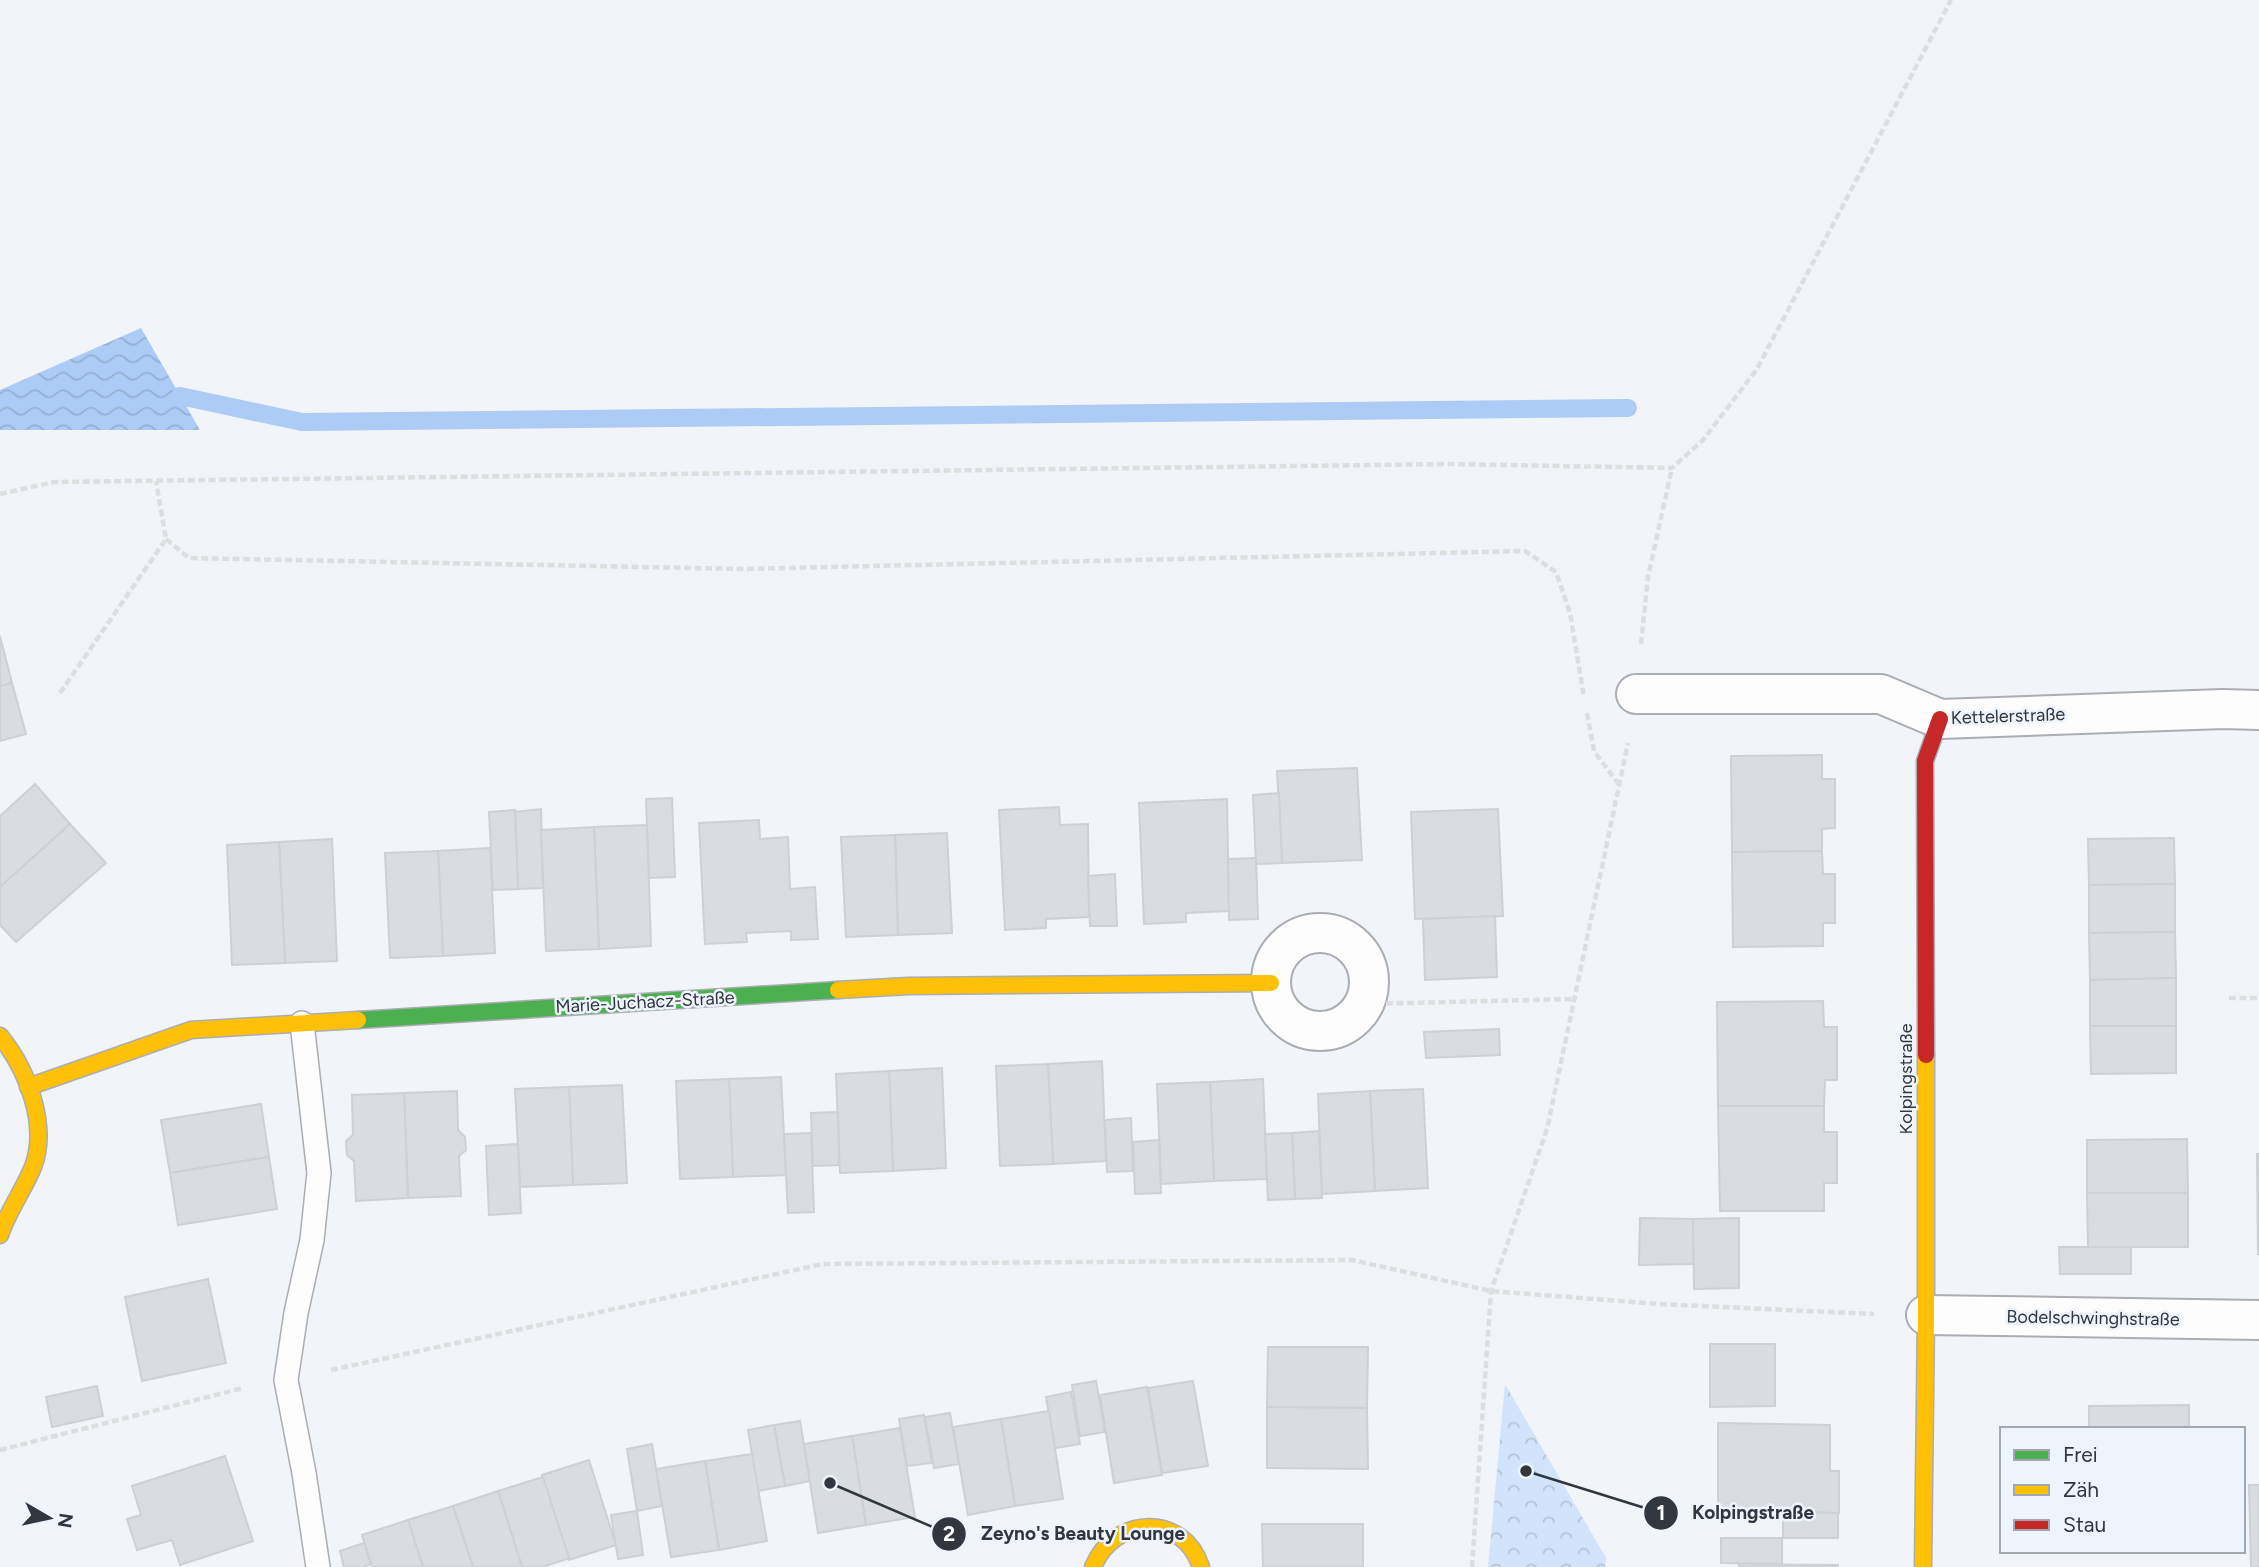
<svg xmlns="http://www.w3.org/2000/svg" width="2259" height="1567" font-family="Figtree,sans-serif">
<style>
.park{fill:url(#park-crowns)}
.water{fill:url(#water-waves)}
.lines{fill:none;stroke-linecap:round;stroke-linejoin:round}
.stream{stroke:#acccf5;stroke-width:18}
.building{fill:#d9dde2;stroke:#cdd1d6;stroke-width:2}
.lane-casing{stroke:#aaadb2;stroke-width:26}
.street-casing{stroke:#aaadb2;stroke-width:42}
.fast-casing{stroke:#aaadb2;stroke-width:19}
.slow-casing{stroke:#aaadb2;stroke-width:19}
.jam-casing{stroke:#aaadb2;stroke-width:19}
.path{stroke:#dddedf;stroke-width:4.5;stroke-dasharray:7 3.5;stroke-linecap:butt}
.lane{stroke:#fdfdfe;stroke-width:23}
.street{stroke:#fdfdfe;stroke-width:38}
.fast{stroke:#4caf50;stroke-width:16}
.slow{stroke:#ffc107;stroke-width:16}
.jam{stroke:#c62828;stroke-width:16}
.labels{text-anchor:middle;stroke-width:5;stroke-linejoin:round;paint-order:stroke}
.street-label{font-size:18px;fill:#32373f;stroke:#eef4fb}
.leader{fill:none;stroke:#32373f;stroke-width:2.5}
.callout-dot{fill:#32373f;stroke:#eef4fb;stroke-width:2.5}
.mark-label{font-size:21px;text-anchor:middle;font-weight:bold;fill:#fff}
.callout-label{font-size:19px;text-anchor:middle;font-weight:bold;fill:#32373f;stroke:#eef4fb;stroke-width:5;stroke-linejoin:round;paint-order:stroke}
</style>
<defs>
<pattern id="park-crowns" width="20" height="18" patternUnits="userSpaceOnUse" patternTransform="scale(1.75)"><rect width="20" height="18" fill="#d2e4fb"/><path d="M2 6a3 3 0 1 1 6 0M12 15a3 3 0 1 1 6 0" fill="none" stroke="#b5c4d8"/></pattern>
<pattern id="water-waves" width="16" height="10" patternUnits="userSpaceOnUse" patternTransform="scale(1.75)"><rect width="16" height="10" fill="#acccf5"/><path d="M0 5q4-4 8 0t8 0" fill="none" stroke="#94b0d3"/></pattern>
</defs>
<rect width="100%" height="100%" fill="#f1f4f8"/>
<path class="park" d="M1505,1384L1606,1558L1605,1567H1488Z"/>
<path class="water" d="M141,328L200,430H0V390Z"/>
<g class="lines">
<path class="stream" d="M180,396L302,422L1628,408"/>
</g>
<g class="building">
<path d="M0,636L12,683L0,686Z"/>
<path d="M12,683L26,734L0,741V686Z"/>
<path d="M1822,755V779H1835V828L1822,829V851L1732,852L1731,756Z"/>
<path d="M1357,768L1362,860L1282,863L1277,771Z"/>
<path d="M35,784L70,824L0,887V816Z"/>
<path d="M1279,793L1282,863L1256,864L1253,795Z"/>
<path d="M672,798L675,877L649,878L646,799Z"/>
<path d="M1227,799L1229,911L1186,913V922L1144,924L1139,803Z"/>
<path d="M1059,807L1060,825L1088,824L1089,917L1046,919V928L1005,930L999,810Z"/>
<path d="M541,809L543,888L518,889L515,812Z"/>
<path d="M1498,809L1503,916L1415,919L1411,812Z"/>
<path d="M515,810L518,889L493,890L489,812Z"/>
<path d="M759,820L760,839L788,837L790,889L815,887L818,939L791,940V931L746,933L747,942L705,944L699,823Z"/>
<path d="M70,824L106,863L16,942L0,925V887Z"/>
<path d="M647,825L651,946L599,949L594,827Z"/>
<path d="M594,827L599,949L546,951L541,830Z"/>
<path d="M947,833L952,933L898,935L895,835Z"/>
<path d="M895,835L898,935L846,937L841,837Z"/>
<path d="M2174,838L2175,884L2089,885L2088,839Z"/>
<path d="M332,839L337,961L285,963L279,842Z"/>
<path d="M279,842L285,963L232,965L227,845Z"/>
<path d="M490,848L495,953L443,956L438,851Z"/>
<path d="M438,851L443,956L390,958L385,853Z"/>
<path d="M1822,851L1823,874H1835V923H1823V946L1733,947L1732,852Z"/>
<path d="M1256,858L1258,919L1229,920L1228,859Z"/>
<path d="M1115,874L1117,926H1090L1088,876Z"/>
<path d="M2175,884V932L2089,933V885Z"/>
<path d="M1495,916L1497,977L1425,980L1423,919Z"/>
<path d="M2175,932L2176,978L2090,980L2089,933Z"/>
<path d="M2176,978V1026H2090V980Z"/>
<path d="M1823,1001L1824,1027H1837V1080H1825L1824,1106H1718L1717,1002Z"/>
<path d="M2090,1026H2176V1073L2091,1074Z"/>
<path d="M1499,1029L1500,1055L1426,1058L1424,1032Z"/>
<path d="M1102,1061L1106,1161L1053,1164L1048,1064Z"/>
<path d="M1048,1064L1053,1164L1000,1166L996,1066Z"/>
<path d="M942,1068L946,1168L893,1171L889,1071Z"/>
<path d="M889,1071L893,1171L840,1173L836,1074Z"/>
<path d="M781,1077L786,1175L733,1177L729,1079Z"/>
<path d="M729,1079L733,1177L680,1179L676,1081Z"/>
<path d="M1263,1079L1267,1179L1214,1181L1210,1082Z"/>
<path d="M1210,1082L1214,1181L1161,1184L1157,1084Z"/>
<path d="M622,1085L627,1183L573,1185L569,1087Z"/>
<path d="M569,1087L573,1185L520,1187L515,1089Z"/>
<path d="M1423,1089L1428,1188L1375,1191L1370,1091Z"/>
<path d="M457,1091L458,1130L465,1137L466,1150L459,1156L461,1196L408,1198L404,1093Z"/>
<path d="M1370,1091L1375,1191L1322,1194L1318,1094Z"/>
<path d="M404,1093L408,1198L356,1201L354,1161L347,1155L346,1141L353,1135L352,1095Z"/>
<path d="M261,1104L269,1157L170,1173L161,1120Z"/>
<path d="M1718,1106H1824V1132H1837V1183H1824V1211H1720Z"/>
<path d="M838,1112L839,1165L813,1166L811,1113Z"/>
<path d="M1131,1118L1133,1171L1107,1172L1105,1120Z"/>
<path d="M1319,1131L1322,1198L1295,1199L1292,1133Z"/>
<path d="M811,1133L814,1212L788,1213L784,1134Z"/>
<path d="M1292,1133L1295,1199L1268,1200L1265,1134Z"/>
<path d="M2187,1139L2188,1193H2087V1140Z"/>
<path d="M1159,1140L1161,1193L1135,1194L1133,1142Z"/>
<path d="M518,1144L521,1213L489,1215L486,1146Z"/>
<path d="M2257,1154H2259V1254H2258Z"/>
<path d="M269,1157L277,1209L178,1225L170,1173Z"/>
<path d="M2087,1193H2188V1247H2088Z"/>
<path d="M1640,1218L1693,1219L1694,1264L1639,1265Z"/>
<path d="M1739,1218V1288L1694,1289L1693,1219Z"/>
<path d="M2059,1247H2131V1274H2060Z"/>
<path d="M208,1279L226,1363L142,1381L125,1297Z"/>
<path d="M1710,1344H1775V1406L1710,1407Z"/>
<path d="M1268,1347H1368L1367,1408L1267,1407Z"/>
<path d="M1096,1381L1105,1432L1080,1436L1072,1385Z"/>
<path d="M1193,1381L1208,1466L1162,1473L1148,1388Z"/>
<path d="M97,1386L103,1416L52,1427L46,1397Z"/>
<path d="M1147,1387L1162,1475L1114,1483L1100,1395Z"/>
<path d="M1071,1392L1080,1444L1055,1448L1046,1397Z"/>
<path d="M2189,1405V1429H2089V1406Z"/>
<path d="M1267,1407L1367,1408L1368,1469L1267,1468Z"/>
<path d="M1049,1411L1063,1499L1015,1506L1001,1419Z"/>
<path d="M950,1413L959,1464L934,1468L925,1417Z"/>
<path d="M924,1415L932,1463L907,1466L899,1419Z"/>
<path d="M1001,1419L1015,1506L968,1515L953,1427Z"/>
<path d="M800,1421L810,1481L785,1486L774,1425Z"/>
<path d="M1718,1423L1830,1425V1471H1839V1513L1718,1511Z"/>
<path d="M774,1425L785,1486L758,1491L748,1430Z"/>
<path d="M900,1428L915,1517L866,1525L852,1436Z"/>
<path d="M852,1436L866,1525L818,1533L804,1444Z"/>
<path d="M652,1444L662,1506L637,1511L627,1449Z"/>
<path d="M752,1454L767,1541L719,1550L705,1461Z"/>
<path d="M225,1456L253,1541L180,1565L172,1540L137,1550L127,1519L141,1515L132,1486Z"/>
<path d="M589,1460L616,1545L569,1560L542,1475Z"/>
<path d="M705,1461L719,1550L671,1557L656,1469Z"/>
<path d="M543,1477L569,1558L543,1567H522L498,1491Z"/>
<path d="M2249,1485H2259V1567H2251Z"/>
<path d="M498,1491L522,1567H473L453,1506Z"/>
<path d="M453,1506L473,1567H423L408,1520Z"/>
<path d="M637,1511L643,1555L618,1559L611,1515Z"/>
<path d="M1783,1512L1838,1513V1538H1783Z"/>
<path d="M408,1520L423,1567H372L362,1535Z"/>
<path d="M1262,1524H1363V1567H1263Z"/>
<path d="M1721,1538H1782V1564L1721,1563Z"/>
<path d="M364,1543L371,1564L363,1567H344L340,1551Z"/>
<path d="M1739,1564L1838,1565V1567H1739Z"/>
</g>
<g class="lines">
<g class="lane-casing">
<path id="lane" d="M302,1023L319,1173L312,1240L296,1313L286,1380L304,1473L318,1567"/>
</g>
<g class="street-casing">
<g id="street">
<path d="M1636,694H1881L1940,719L2223,709L2259,710"/>
<circle cx="1320" cy="982" r="49"/>
<path d="M1926,1315L2259,1320"/>
</g>
</g>
<g class="fast-casing">
<path id="fast" d="M358,1020L838,990"/>
</g>
<g class="slow-casing">
<g id="slow">
<path d="M838,990L908,986L1271,983"/>
<path d="M0,1036C27,1069 49,1125 33,1167C23,1191 8,1211 0,1235"/>
<path d="M28,1087L191,1030L358,1020"/>
<path d="M1093,1567C1114,1516 1183,1512 1201,1567"/>
<path d="M1923,1567L1926,1315V1055"/>
</g>
</g>
<g class="jam-casing">
<path id="jam" d="M1926,1055L1925,761L1940,719"/>
</g>
<g class="path">
<path d="M0,494L54,482L1451,464L1672,468L1703,440L1757,369L1951,0"/>
<path d="M166,539L189,558L743,569L1525,551L1556,572L1570,613L1584,697"/>
<path d="M1641,644L1648,577L1672,468"/>
<path d="M60,693L166,539L156,481"/>
<path d="M1587,713L1594,751L1620,786"/>
<path d="M2229,998H2259"/>
<path d="M1365,1004L1574,999"/>
<path d="M331,1370L823,1264L1352,1260L1491,1291L1658,1304L1874,1314"/>
<path d="M0,1450L243,1388"/>
<path d="M1472,1567L1491,1291L1547,1129L1628,743"/>
</g>
<use href="#lane" class="lane"/>
<use href="#street" class="street"/>
<use href="#fast" class="fast"/>
<use href="#slow" class="slow"/>
<use href="#jam" class="jam"/>
</g>
<g class="labels">
<g class="street-label">
<text transform="translate(2008 716) rotate(-2)" y="6">Kettelerstraße</text>
<text transform="translate(645 1002) rotate(-3)" y="6">Marie-Juchacz-Straße</text>
<text transform="translate(1906 1079) rotate(-90)" y="6">Kolpingstraße</text>
<text transform="translate(2093 1318) rotate(1)" y="6">Bodelschwinghstraße</text>
</g>
</g>
<path class="leader" d="M1526 1471L1661 1513M830 1483L949 1534"/>
<g class="callout-dot">
<circle cx="1526" cy="1471" r="7"/>
<circle cx="830" cy="1483" r="7"/>
<circle cx="1661" cy="1513" r="18"/>
<circle cx="949" cy="1534" r="18"/>
</g>
<g class="mark-label">
<text x="1661" y="1520">1</text>
<text x="949" y="1541">2</text>
</g>
<g class="callout-label">
<text x="1753" y="1519">Kolpingstraße</text>
<text x="1083" y="1540">Zeyno's Beauty Lounge</text>
</g>
<rect x="2000" y="1427" width="245" height="126" fill="#eef4fb" stroke="#a3a8b0" stroke-width="2"/>
<rect x="2014" y="1450" width="35" height="10" fill="#4caf50" stroke="#a3a8b0" stroke-width="2"/>
<text x="2063" y="1462" font-size="21" fill="#32373f">Frei</text>
<rect x="2014" y="1485" width="35" height="10" fill="#ffc107" stroke="#a3a8b0" stroke-width="2"/>
<text x="2063" y="1497" font-size="21" fill="#32373f">Zäh</text>
<rect x="2014" y="1520" width="35" height="10" fill="#c62828" stroke="#a3a8b0" stroke-width="2"/>
<text x="2063" y="1532" font-size="21" fill="#32373f">Stau</text>
<g transform="translate(49 1518) rotate(99)" stroke="#eef4fb" stroke-width="5" paint-order="stroke">
<path d="M0-5L12 26L0 18L-12 26Z" fill="#32373f"/>
<text y="-10" font-size="19" font-weight="bold" text-anchor="middle" fill="#32373f">N</text>
</g>
</svg>
